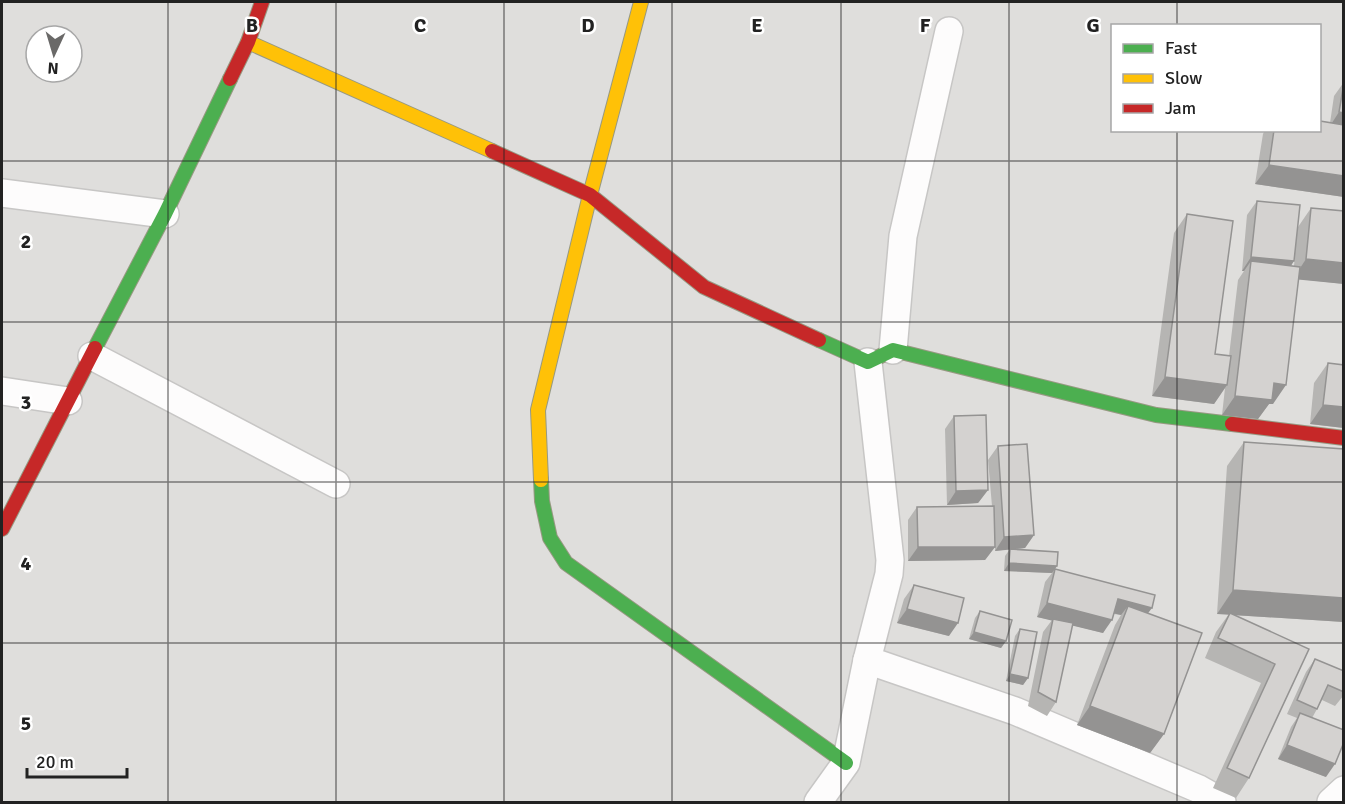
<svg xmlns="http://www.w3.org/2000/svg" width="1345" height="804" font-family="Signika,sans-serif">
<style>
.residential{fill:#dfdedc;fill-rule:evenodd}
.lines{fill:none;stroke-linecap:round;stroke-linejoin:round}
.street-casing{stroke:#c7c6c5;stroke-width:30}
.fast-casing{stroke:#979982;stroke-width:16}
.slow-casing{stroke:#979982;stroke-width:16}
.jam-casing{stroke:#979982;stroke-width:16}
.street{stroke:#fdfcfc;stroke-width:27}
.fast{stroke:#4caf50;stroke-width:14}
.slow{stroke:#ffc107;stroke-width:14}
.jam{stroke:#c62828;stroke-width:14}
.wall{fill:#b6b5b3;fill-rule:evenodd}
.shaded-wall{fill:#949392}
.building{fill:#d4d2d0;stroke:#949392;stroke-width:1.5}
.grid{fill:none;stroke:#222;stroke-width:1.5;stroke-opacity:0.55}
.grid-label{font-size:20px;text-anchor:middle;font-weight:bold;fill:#222;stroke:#fff;stroke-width:5;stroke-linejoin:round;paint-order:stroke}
</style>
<rect width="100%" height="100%" fill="#efeeeb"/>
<path class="residential" d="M2,2H1343V802H2ZM1112,26H1320V130H1112ZM36,36H72V72H36Z"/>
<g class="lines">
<g class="street-casing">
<g id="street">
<path d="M2,193L165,214"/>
<path d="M893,350L903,236L949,31"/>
<path d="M92,356L336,484"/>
<path d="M2,391L68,401"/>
<path d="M867,660L1015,711L1199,789L1222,802"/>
<path d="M818,802L846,763L867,660L889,574L890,560L868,362"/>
<path d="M1331,802L1344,790"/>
</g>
</g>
<g class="fast-casing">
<g id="fast">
<path d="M819,340L868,362L893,350L1156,415L1232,424"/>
<path d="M95,348L165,214L230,79"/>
<path d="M541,480L542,501L550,538L566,563L846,763"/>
</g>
</g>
<g class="slow-casing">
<g id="slow">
<path d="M248,42L492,151"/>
<path d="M541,480L538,410L590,195L641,2"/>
</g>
</g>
<g class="jam-casing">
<g id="jam">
<path d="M230,79L248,42L262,2"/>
<path d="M492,151L590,195L704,287L819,340"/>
<path d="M1232,424L1344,438"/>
<path d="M2,529L95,348"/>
</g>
</g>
<use href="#street" class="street"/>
<use href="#fast" class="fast"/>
<use href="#slow" class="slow"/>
<use href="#jam" class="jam"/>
</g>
<g class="wall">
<path d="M1344,82V197L1255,184L1263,134L1265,130H1320L1330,123L1334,96Z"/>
<path d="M1257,201L1298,227L1311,208L1344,284L1299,279L1273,404H1269L1258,419L1222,415L1225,388L1214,404L1152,396L1174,233L1187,214L1215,354L1229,356L1238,280L1244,271H1242L1247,215ZM1295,256L1294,266H1291Z"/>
<path d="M1328,363L1344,428L1310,424L1314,383Z"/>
<path d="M954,416L988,490L978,503L947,505L945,429Z"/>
<path d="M1244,442L1344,449V622L1233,615L1309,649L1249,778L1236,798L1213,788L1261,683L1205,658L1216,632L1229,614H1217L1227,466Z"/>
<path d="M998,446L1034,535L1025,548L1011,549L1057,566L1055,569L1148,613L1164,734L1150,753L1077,725L1115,625L1121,615L1114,614L1103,633L1072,625L1056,702L1047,716L1028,706L1043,632L1052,620L1037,617L1045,582L1052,573L1004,571L1005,556L1010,549L995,551V547L985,560L908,561V520L917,507L992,506L988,460Z"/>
<path d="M914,585L949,636L897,623L904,599Z"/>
<path d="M980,611L1006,641L1001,648L969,639L975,618Z"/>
<path d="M1020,629L1028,678L1023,685L1006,681L1015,636Z"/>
<path d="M1315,659L1344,671V695L1335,706L1322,700L1312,718L1326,777L1278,759L1291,727L1297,718L1287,714L1306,672Z"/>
</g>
<g class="shaded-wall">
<path d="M1339,112L1344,113V128L1330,126Z"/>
<path d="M1269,165L1344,176V197L1255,184Z"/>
<path d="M1251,257L1294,261L1285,275L1251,261L1244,271H1242Z"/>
<path d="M1306,259L1344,263V284L1293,279Z"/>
<path d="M1165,377L1227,385L1214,404L1152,396Z"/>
<path d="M1274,383L1286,385L1273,404H1269L1258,419L1222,415L1235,396Z"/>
<path d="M1323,405L1344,407V428L1310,424Z"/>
<path d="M988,490L978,503L947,505L956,491Z"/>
<path d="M1034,535L1025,548L995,551L1004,537Z"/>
<path d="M918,547H995L985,560L908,561Z"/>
<path d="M1009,563L1057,566L1052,573L1004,571Z"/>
<path d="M1233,590L1344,598V622L1217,614Z"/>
<path d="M1118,599L1152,608L1142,621L1128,606L1121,615L1108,612Z"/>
<path d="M1047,603L1112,620L1103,633L1037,617Z"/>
<path d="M907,609L958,623L949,636L897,623Z"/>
<path d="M974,632L1006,641L1001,648L969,639Z"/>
<path d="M1010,674L1028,678L1023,685L1006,681Z"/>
<path d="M1090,706L1164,734L1150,753L1077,725Z"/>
<path d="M1287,745L1335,764L1326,777L1278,759Z"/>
</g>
<g class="building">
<path d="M1344,83V113L1339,112Z"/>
<path d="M1320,121L1344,125V176L1269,165L1274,130H1320Z"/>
<path d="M1257,201L1300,205L1294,261L1251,257Z"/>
<path d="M1311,208L1344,211V263L1306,259Z"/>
<path d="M1187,214L1233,221L1215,354L1231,356L1227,385L1165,377Z"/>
<path d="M1251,261L1300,267L1286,385L1274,383L1272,400L1235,396Z"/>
<path d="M1328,363L1344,365V407L1323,405Z"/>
<path d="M986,415L988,490L956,491L954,416Z"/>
<path d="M1244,442L1344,449V598L1233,590Z"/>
<path d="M1027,444L1034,535L1004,537L998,446Z"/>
<path d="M994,506L995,547H918L917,507Z"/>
<path d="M1010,549L1058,552L1057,566L1009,563Z"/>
<path d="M1055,569L1155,595L1152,608L1118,599L1112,620L1047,603Z"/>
<path d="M914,585L964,598L958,623L907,609Z"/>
<path d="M1128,606L1202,633L1164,734L1090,706Z"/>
<path d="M980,611L1012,620L1006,641L974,632Z"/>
<path d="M1230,613L1309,649L1249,778L1227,768L1275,664L1218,638Z"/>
<path d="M1053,619L1073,623L1056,702L1038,692Z"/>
<path d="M1020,629L1037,632L1028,678L1010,674Z"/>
<path d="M1315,659L1344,671V692L1328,685L1317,709L1297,700Z"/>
<path d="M1300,713L1344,730V742L1335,764L1287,745Z"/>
</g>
<path class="grid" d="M168,2V802M336,2V802M504,2V802M672,2V802M841,2V802M1009,2V802M1177,2V26M1177,130V802M2,161H1344M2,322H1344M2,482H1344M2,643H1344"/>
<g class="grid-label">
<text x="252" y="32">B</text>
<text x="420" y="32">C</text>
<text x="588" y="32">D</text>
<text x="757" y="32">E</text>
<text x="925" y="32">F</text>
<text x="1093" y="32">G</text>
<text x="26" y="248">2</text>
<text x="26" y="409">3</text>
<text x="26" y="570">4</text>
<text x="26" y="730">5</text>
</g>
<rect width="1345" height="804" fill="none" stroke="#222222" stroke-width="6"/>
<rect x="1111" y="24" width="210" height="108" fill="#ffffff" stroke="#a7a7a7" stroke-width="1.5"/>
<rect x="1123" y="44" width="30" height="9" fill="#4caf50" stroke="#a7a7a7" stroke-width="1.5"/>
<text x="1165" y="54" font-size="18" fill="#222222">Fast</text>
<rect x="1123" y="74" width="30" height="9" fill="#ffc107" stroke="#a7a7a7" stroke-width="1.5"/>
<text x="1165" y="84" font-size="18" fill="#222222">Slow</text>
<rect x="1123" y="104" width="30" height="9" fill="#c62828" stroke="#a7a7a7" stroke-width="1.5"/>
<text x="1165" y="114" font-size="18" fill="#222222">Jam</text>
<g transform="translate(54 54) rotate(184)"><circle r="28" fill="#ffffff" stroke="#a7a7a7" stroke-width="1.5"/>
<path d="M0-4.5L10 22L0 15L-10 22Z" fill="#6a6968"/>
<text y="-9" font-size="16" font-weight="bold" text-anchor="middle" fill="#222222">N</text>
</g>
<path d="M27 768v9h100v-9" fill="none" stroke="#222222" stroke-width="3"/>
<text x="36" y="768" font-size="18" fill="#222222" stroke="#ffffff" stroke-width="4.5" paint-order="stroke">20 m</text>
</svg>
